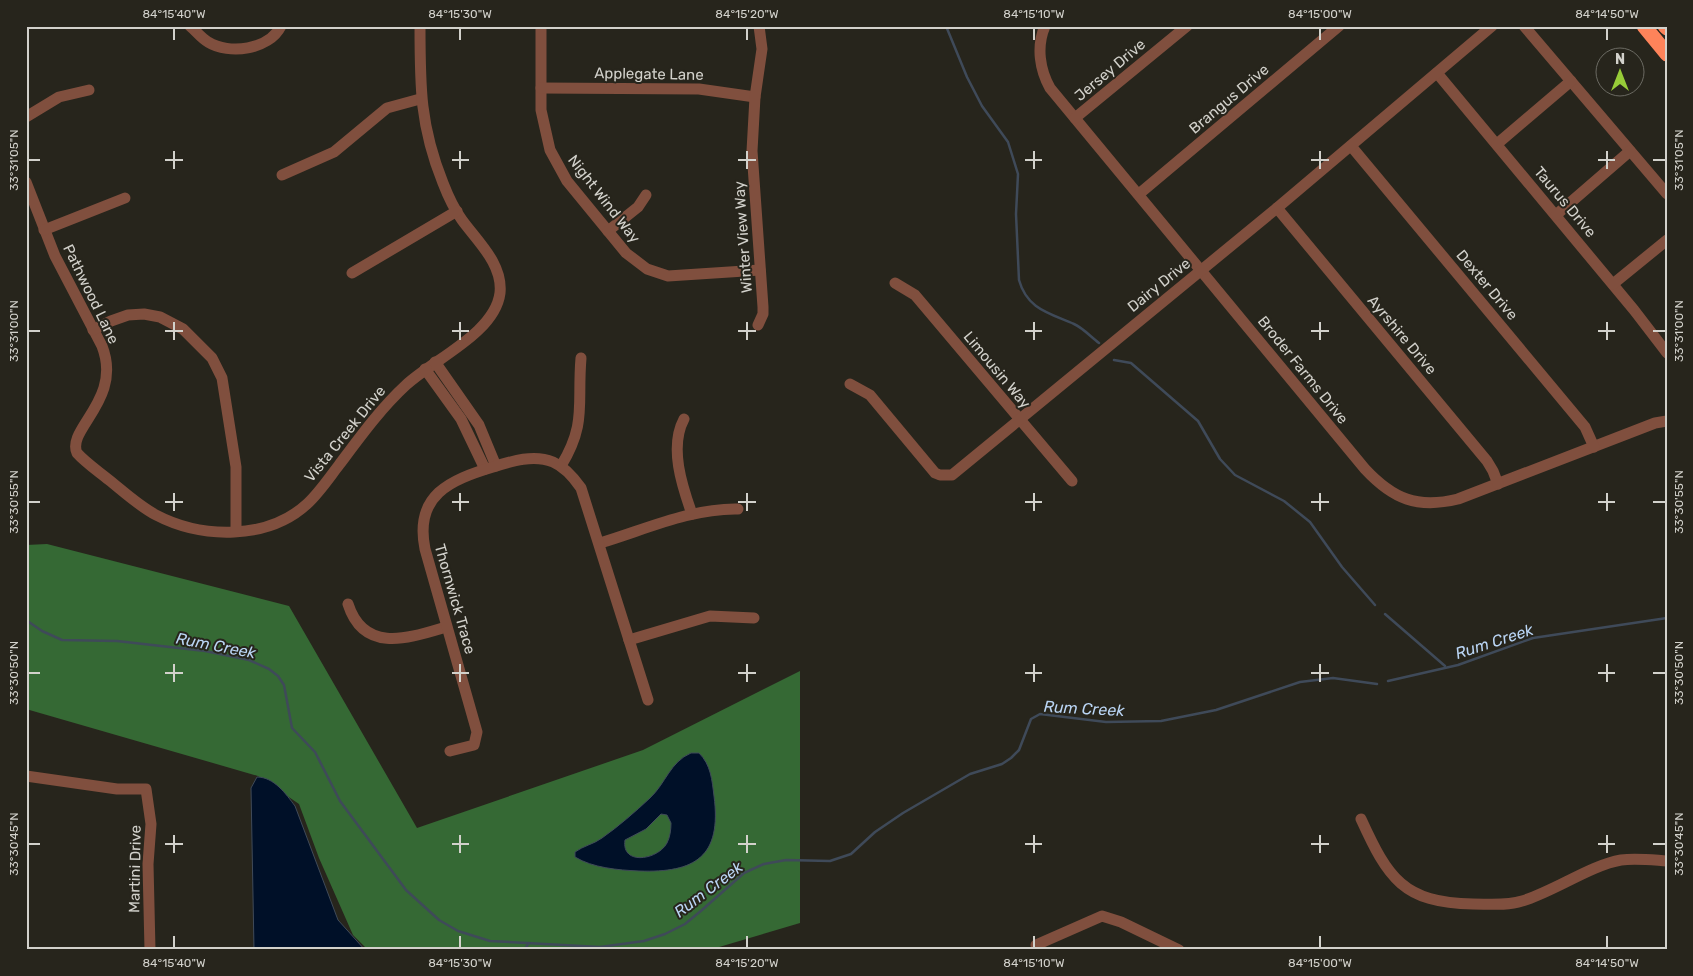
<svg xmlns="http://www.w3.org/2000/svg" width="1693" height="976" font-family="Rubik,sans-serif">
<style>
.forest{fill:#356934}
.water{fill:#001028;stroke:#3f4a59;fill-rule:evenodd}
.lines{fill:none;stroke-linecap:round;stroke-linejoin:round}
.stream{stroke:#3f4a59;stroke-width:2.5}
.minor{stroke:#804f3e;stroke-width:11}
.highway{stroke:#fe835a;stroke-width:15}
.ticks{fill:none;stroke:#d2d1cb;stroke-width:2}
.labels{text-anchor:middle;stroke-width:4;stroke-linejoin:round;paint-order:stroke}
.street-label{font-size:15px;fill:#d2d1cb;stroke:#27251c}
.water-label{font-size:16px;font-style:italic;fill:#bad5f4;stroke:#27251c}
.neatline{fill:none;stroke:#d2d1cb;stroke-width:2}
.ticks-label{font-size:12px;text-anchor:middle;fill:#d2d1cb}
</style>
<rect width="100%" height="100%" fill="#27251c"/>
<path class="forest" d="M47,544L289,606L417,828L643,750L800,671V923L709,950H368L353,935L319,858L299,804L258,776L26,709V545Z"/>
<g class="water">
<path d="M691,753H699C711,765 712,780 714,796C722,857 695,873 639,871C618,870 593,868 575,857V852C583,846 594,844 602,838C619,826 635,812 650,798C666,783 670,762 691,753ZM661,814L667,815L671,823C671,830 670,837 667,843C658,860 621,866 625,840L646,829Z"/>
<path d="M257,777C274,777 286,794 295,806L338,920L365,950H254L251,788Z"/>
</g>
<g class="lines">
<g class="stream">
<path d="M946,26L967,77L982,106L1008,142L1018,174L1016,214L1019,280C1027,309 1049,313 1074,324C1083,328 1091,337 1099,343"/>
<path d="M1114,360L1131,363L1198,421L1220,459L1235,475L1284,501L1310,522L1342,567L1375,605"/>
<path d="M1385,614L1445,666"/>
<path d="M26,620L42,631L62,640L117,641L205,651L249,660L269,669L278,676L284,685L292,728L315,752L340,801L406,890L439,920L458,931L490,941L600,947L644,941L665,934L685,924L702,910L744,873L764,864L786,860L830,861L851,854L875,832L903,813L970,774L1002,764L1011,758L1019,750L1031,719L1040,714L1106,722L1161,721L1216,710L1300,682L1333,678L1377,684"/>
<path d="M1388,681L1458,665L1533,638L1667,618"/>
<path d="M524,950L529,943"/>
</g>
<g class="minor">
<path d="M190,26C196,31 201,38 208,42C229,55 269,50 281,26"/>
<path d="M541,26V110L550,150L567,181L626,253L647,269L668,276L760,270"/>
<path d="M1045,26C1036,47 1040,70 1050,88L1365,469C1393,499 1417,509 1458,499L1655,423L1667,421"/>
<path d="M1524,26L1667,194"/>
<path d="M1437,73L1634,310L1667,353"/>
<path d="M541,88L699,89L755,97"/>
<path d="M26,117L59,97L89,90"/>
<path d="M1075,118L1187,26"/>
<path d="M1497,144L1571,81"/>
<path d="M1351,146L1585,427L1594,447"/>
<path d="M282,175L334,152L387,108L420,99"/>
<path d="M26,182L55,256L102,346C123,400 66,429 77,453C86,463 98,471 109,480C124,492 139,506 156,515C202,539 268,540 307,504C319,493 329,478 339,465C360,437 380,409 406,385C434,359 495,333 500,293C503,264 478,242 462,220C454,209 448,196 443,183C420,126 420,87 420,26"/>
<path d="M1139,194L1339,26"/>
<path d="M1277,208L1487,461L1493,471L1498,484"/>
<path d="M1556,215L1630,151"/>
<path d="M44,230L125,198"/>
<path d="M608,231L638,207L646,195"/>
<path d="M352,273L457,211"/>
<path d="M895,283L915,295L1072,481"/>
<path d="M1613,284L1667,240"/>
<path d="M758,325L763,314V307L752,151L755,97L762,49L759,26"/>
<path d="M93,330L111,321L128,315L144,314L160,317L183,329L212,358L222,378L236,467V531"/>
<path d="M435,362L479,425L496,466"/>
<path d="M425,369L461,419L485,469"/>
<path d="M850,384L870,395L935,473L940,475H952L1277,208L1492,26"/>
<path d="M684,419C669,447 682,486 692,514"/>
<path d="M561,466C587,423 577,405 581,358"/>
<path d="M600,543C644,530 691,508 738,509"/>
<path d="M348,604C364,654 409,638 446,627"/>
<path d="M629,640L710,616L754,618"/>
<path d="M450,751L474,745L477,732L425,549C414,495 450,480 493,467C512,461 534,454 553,462C565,467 574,478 581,488L648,700"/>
<path d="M26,776L117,789H146L151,824L148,864L150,950"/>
<path d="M1361,819C1388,878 1403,903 1473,904C1489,904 1507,906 1522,901C1553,892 1591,865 1621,860C1636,858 1652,860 1667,861"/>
<path d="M1036,945L1102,916L1121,922L1179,950"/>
</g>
<g class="highway">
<path d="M1644,26L1667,54"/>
<path d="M1665,26L1667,28"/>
</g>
</g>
<path class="ticks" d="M174,28V40M460,28V40M747,28V40M1034,28V40M1320,28V40M1607,28V40M174,151V169M460,151V169M747,151V169M1034,151V169M1320,151V169M1607,151V169M28,160H40M165,160H183M452,160H469M738,160H756M1025,160H1042M1311,160H1329M1598,160H1615M1653,160H1666M174,322V340M460,322V340M747,322V340M1034,322V340M1320,322V340M1607,322V340M28,331H40M165,331H183M452,331H469M738,331H756M1025,331H1042M1311,331H1329M1598,331H1615M1653,331H1666M174,493V511M460,493V511M747,493V511M1034,493V511M1320,493V511M1607,493V511M28,502H40M165,502H183M452,502H469M738,502H756M1025,502H1042M1311,502H1329M1598,502H1615M1653,502H1666M174,664V682M460,664V682M747,664V682M1034,664V682M1320,664V682M1607,664V682M28,673H40M165,673H183M452,673H469M738,673H756M1025,673H1042M1311,673H1329M1598,673H1615M1653,673H1666M174,835V853M460,835V853M747,835V853M1034,835V853M1320,835V853M1607,835V853M28,844H40M165,844H183M452,844H469M738,844H756M1025,844H1042M1311,844H1329M1598,844H1615M1653,844H1666M174,936V948M460,936V948M747,936V948M1034,936V948M1320,936V948M1607,936V948"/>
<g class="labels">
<g class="street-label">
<text transform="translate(1110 70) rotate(-40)" y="5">Jersey Drive</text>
<text transform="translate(649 74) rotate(1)" y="5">Applegate Lane</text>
<text transform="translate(1229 99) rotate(-40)" y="5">Brangus Drive</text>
<text transform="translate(604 199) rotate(52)" y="5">Night Wind Way</text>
<text transform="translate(1565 202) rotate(50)" y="5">Taurus Drive</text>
<text transform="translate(743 237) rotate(-94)" y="5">Winter View Way</text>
<text transform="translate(1159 285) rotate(-39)" y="5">Dairy Drive</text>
<text transform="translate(1487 285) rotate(50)" y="5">Dexter Drive</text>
<text transform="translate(91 294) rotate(64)" y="5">Pathwood Lane</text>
<text transform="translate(1402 335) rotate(50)" y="5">Ayrshire Drive</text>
<text transform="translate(997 370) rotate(50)" y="5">Limousin Way</text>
<text transform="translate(1303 370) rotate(51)" y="5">Broder Farms Drive</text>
<text transform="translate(345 434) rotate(-51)" y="5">Vista Creek Drive</text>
<text transform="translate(455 599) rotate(74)" y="5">Thornwick Trace</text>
<text transform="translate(135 869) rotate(-89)" y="5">Martini Drive</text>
</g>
<g class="water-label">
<text transform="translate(1494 641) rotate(-18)" y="6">Rum Creek</text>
<text transform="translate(216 645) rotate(11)" y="6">Rum Creek</text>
<text transform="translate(1084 708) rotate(3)" y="6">Rum Creek</text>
<text transform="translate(708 889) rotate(-37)" y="6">Rum Creek</text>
</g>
</g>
<rect width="1693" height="976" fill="none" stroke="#27251c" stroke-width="55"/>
<g transform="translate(1620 72)"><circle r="24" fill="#27251c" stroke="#6b6a62"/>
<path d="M0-4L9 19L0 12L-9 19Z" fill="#97cc38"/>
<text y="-8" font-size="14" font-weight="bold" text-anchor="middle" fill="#d2d1cb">N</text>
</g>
<rect x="28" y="28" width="1638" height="920" class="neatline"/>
<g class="ticks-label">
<text x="174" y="18">84°15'40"W</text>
<text x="460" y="18">84°15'30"W</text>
<text x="747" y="18">84°15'20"W</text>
<text x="1034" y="18">84°15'10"W</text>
<text x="1320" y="18">84°15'00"W</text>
<text x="1607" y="18">84°14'50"W</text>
<text transform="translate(14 160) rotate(-90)" y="4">33°31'05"N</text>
<text transform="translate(1679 160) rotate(-90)" y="4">33°31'05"N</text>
<text transform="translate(14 331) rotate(-90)" y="4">33°31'00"N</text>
<text transform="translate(1679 331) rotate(-90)" y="4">33°31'00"N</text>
<text transform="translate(14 502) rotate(-90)" y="4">33°30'55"N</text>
<text transform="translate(1679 502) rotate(-90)" y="4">33°30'55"N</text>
<text transform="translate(14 673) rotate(-90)" y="4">33°30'50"N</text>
<text transform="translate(1679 673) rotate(-90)" y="4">33°30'50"N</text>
<text transform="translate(14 844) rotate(-90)" y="4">33°30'45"N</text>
<text transform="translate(1679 844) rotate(-90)" y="4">33°30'45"N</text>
<text x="174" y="967">84°15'40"W</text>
<text x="460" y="967">84°15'30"W</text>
<text x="747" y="967">84°15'20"W</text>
<text x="1034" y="967">84°15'10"W</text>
<text x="1320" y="967">84°15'00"W</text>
<text x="1607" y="967">84°14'50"W</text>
</g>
</svg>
